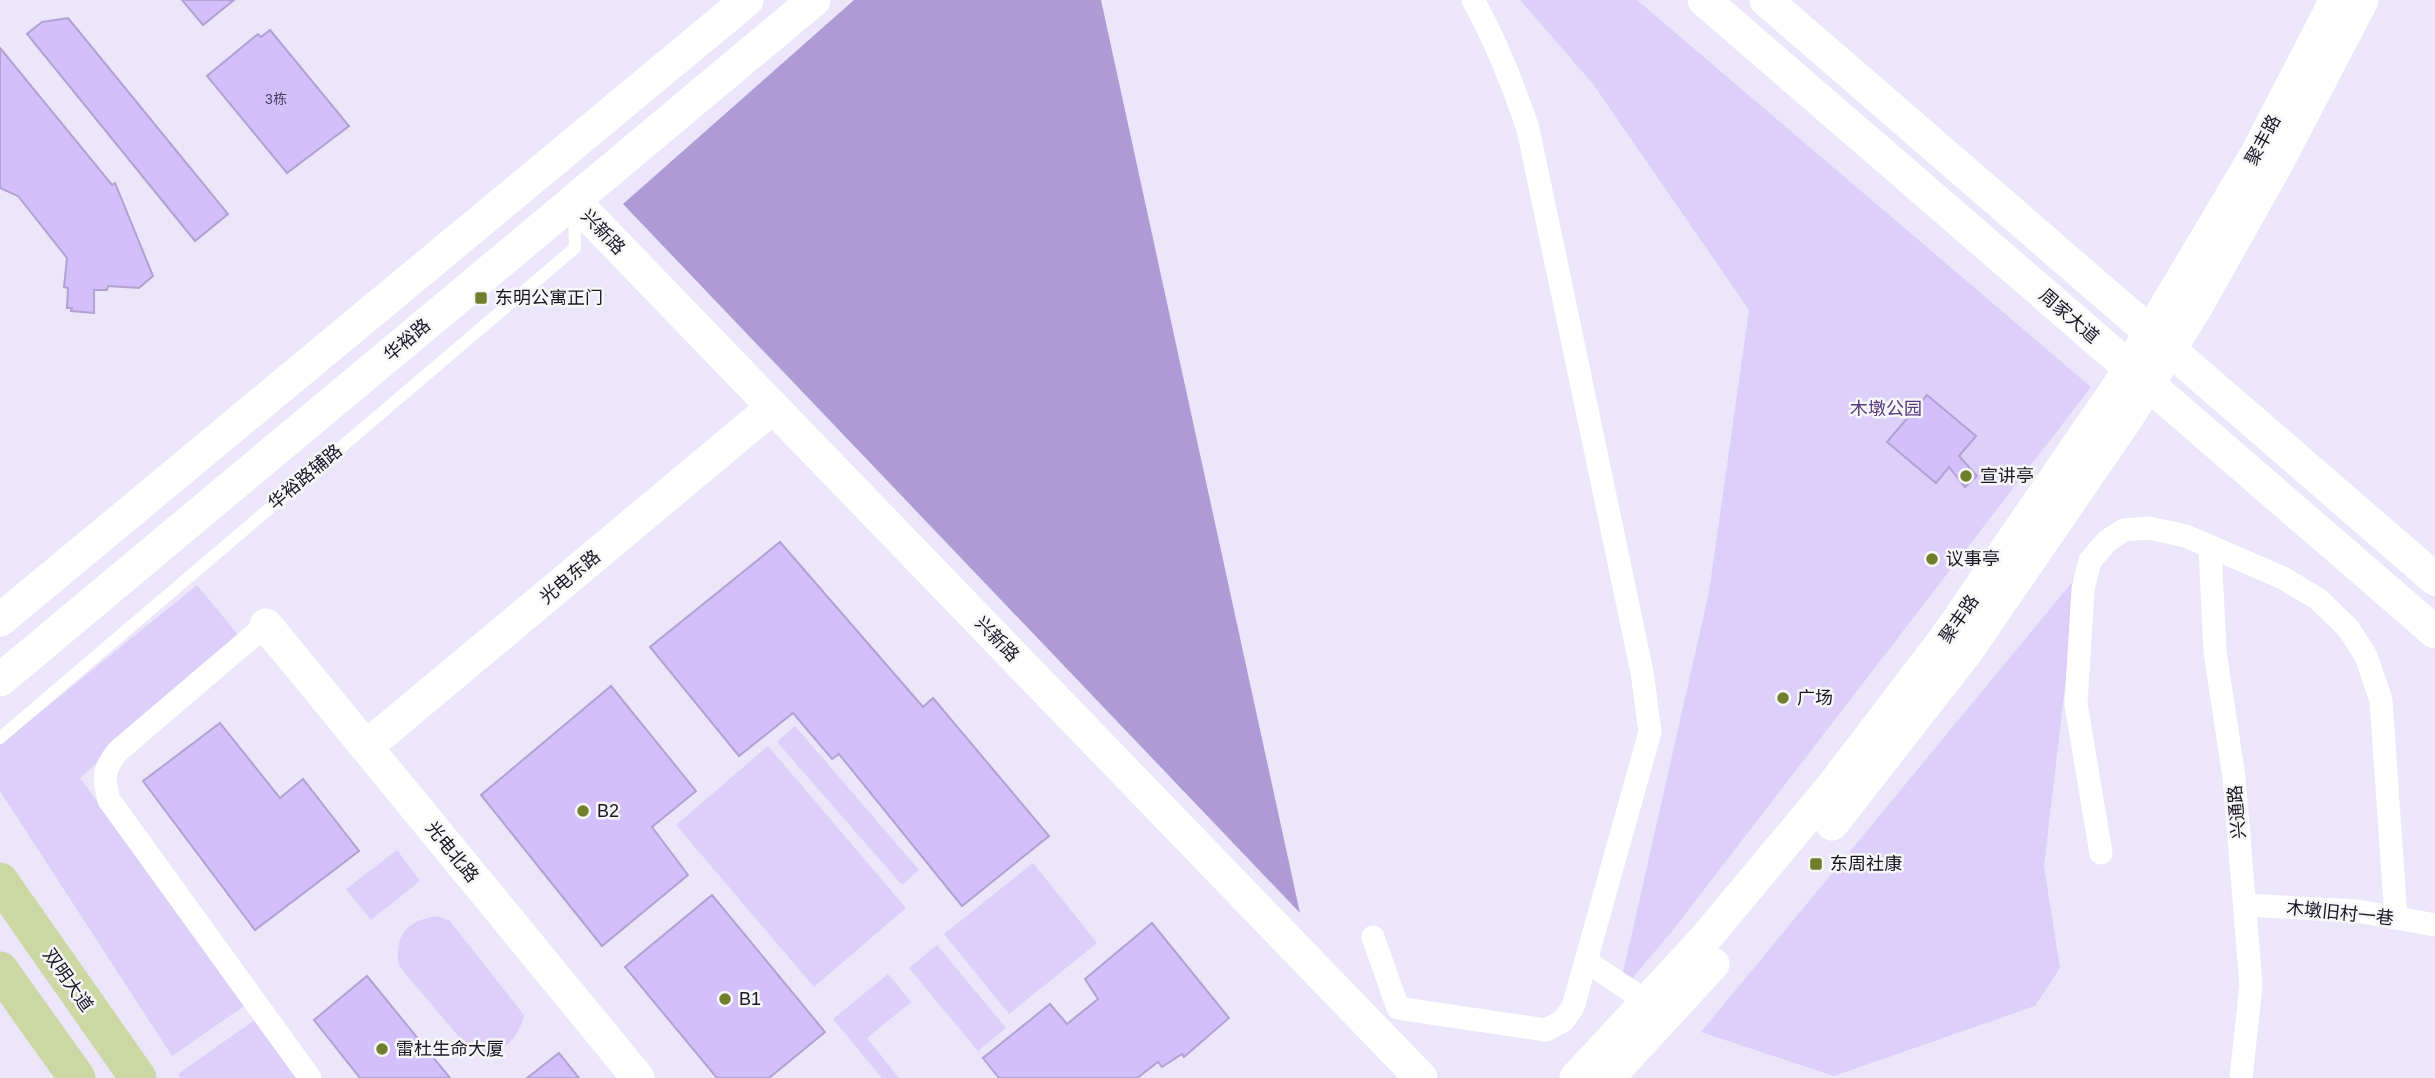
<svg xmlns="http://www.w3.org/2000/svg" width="2435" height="1078" font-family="Arial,'Noto Sans SC',sans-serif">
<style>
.green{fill:#dccffa}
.forest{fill:#ae9bd5}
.building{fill:#d2bffb;stroke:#b1a2d2;stroke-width:2}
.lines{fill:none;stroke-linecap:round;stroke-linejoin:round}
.lane{stroke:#fff;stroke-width:12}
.street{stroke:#fff;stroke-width:23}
.secondary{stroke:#fff;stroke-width:33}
.primary{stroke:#ccd7a4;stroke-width:37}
.poi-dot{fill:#6f7f2d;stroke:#f7f7f7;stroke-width:2.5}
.labels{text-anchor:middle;stroke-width:5;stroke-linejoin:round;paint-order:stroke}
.number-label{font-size:14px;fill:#49405b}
.street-label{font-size:18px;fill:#1b1526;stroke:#f7f7f7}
.poi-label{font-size:18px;fill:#1b1526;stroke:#f7f7f7;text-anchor:start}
.park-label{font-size:18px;fill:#553a80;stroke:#f7f7f7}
</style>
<rect width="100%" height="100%" fill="#ece6fb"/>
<g class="green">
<path d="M1520,0H1637L2091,387L1673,930L1618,995L1709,592L1749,310L1593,84Z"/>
<path d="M2078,575L2044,866L2060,968L2035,1006L1834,1076L1701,1032Z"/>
<path d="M197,585L239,636L80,778L247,1004L172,1056L0,791V745Z"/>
<path d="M795,726L919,870L902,885L777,742Z"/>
<path d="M768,746L906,908L814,987L676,825Z"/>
<path d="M397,850L420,881L371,920L346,889Z"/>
<path d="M1033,863L1097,943L1009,1014L944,934Z"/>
<path d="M438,916L450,921L524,1015C517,1043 500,1057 470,1050L399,966C394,935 407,920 438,916Z"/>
<path d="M937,945L1006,1028L978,1051L909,968Z"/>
<path d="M888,974L911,1002L867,1038L899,1078H882L833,1019Z"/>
<path d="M256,1019L299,1078H181L178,1074Z"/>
</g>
<path class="forest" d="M854,0H1101L1300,913L623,204Z"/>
<g class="building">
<path d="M182,0H234L203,25Z"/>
<path d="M68,18L228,214L195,241L27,34L42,22Z"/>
<path d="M270,30L349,126L287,173L207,76L258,34L261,37Z"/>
<path d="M0,48L112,185L115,183L153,276L139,288L108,286L107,290H94V313L71,311L72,308H67L68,288L64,287L67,258L18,196L0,188Z"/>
<path d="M1927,395L1976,436L1959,456L1977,476L1965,487L1949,467L1936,483L1887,442Z"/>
<path d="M780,542L923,707L933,698L1049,836L962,906L839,754L832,759L793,713L739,756L650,647Z"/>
<path d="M611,686L696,791L652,827L688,875L602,946L481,795Z"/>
<path d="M220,723L280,798L303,779L359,851L255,930L143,781Z"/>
<path d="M712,895L825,1032L769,1078H717L625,967Z"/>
<path d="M1152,923L1229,1018L1184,1057L1182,1054L1162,1067L1158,1062L1137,1078H999L983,1058L1050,1004L1067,1024L1098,999L1085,979Z"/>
<path d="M367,976L450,1078H360L314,1020Z"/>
<path d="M559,1053L579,1078H527Z"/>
</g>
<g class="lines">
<path class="lane" d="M0,738L575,248L574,210"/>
<g class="street">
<path d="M2210,547L2215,652L2234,777L2251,985L2241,1078"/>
<path d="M266,625L118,751C103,769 103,778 109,800L310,1078"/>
<path d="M2101,853L2076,704L2083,589L2090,561L2107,541L2124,530L2149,528L2186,536L2283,578L2318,599L2348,628L2366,656L2381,700L2396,918"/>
<path d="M2245,905L2357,911L2435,925"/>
<path d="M1373,937L1398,1008L1546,1030L1563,1021L1573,1007L1650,732L1642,672L1528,129C1513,84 1496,41 1473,0"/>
<path d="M1586,961L1647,1002"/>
</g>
<g class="secondary">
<path d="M1704,0L2435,632"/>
<path d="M1766,0L2435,579"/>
<path d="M574,201L1421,1078"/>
<path d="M0,620L747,0"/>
<path d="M266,625L638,1078"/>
<path d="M0,680L814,0"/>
<path d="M366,747L773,407"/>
<path d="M1832,824L1967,651L2127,418L2195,309L2276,165L2362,0"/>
<path d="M1576,1078L1703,941L1831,788L1947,636L2118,387L2256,155L2336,0"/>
<path d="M1608,1078L1713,964"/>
</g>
<g class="primary">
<path d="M0,881L138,1078"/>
<path d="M0,970L77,1078"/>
</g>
</g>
<g class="poi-dot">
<rect x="474" y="291" width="14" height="14" rx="3.5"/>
<circle cx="1966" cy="476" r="7"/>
<circle cx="1932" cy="559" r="7"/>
<circle cx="1783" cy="698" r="7"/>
<circle cx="583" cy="811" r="7"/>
<rect x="1809" y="857" width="14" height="14" rx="3.5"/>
<circle cx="725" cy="999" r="7"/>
<circle cx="382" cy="1049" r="7"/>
</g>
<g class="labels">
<g class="number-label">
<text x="276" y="104">3栋</text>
</g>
<g class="street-label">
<text transform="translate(2263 140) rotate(-62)" y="6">聚丰路</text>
<text transform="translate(603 232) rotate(46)" y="6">兴新路</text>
<text transform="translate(2069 316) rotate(41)" y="6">周家大道</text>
<text transform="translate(407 340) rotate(-40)" y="6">华裕路</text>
<text transform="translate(305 477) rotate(-40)" y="6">华裕路辅路</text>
<text transform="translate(570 577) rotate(-40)" y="6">光电东路</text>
<text transform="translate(1959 619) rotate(-55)" y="6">聚丰路</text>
<text transform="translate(997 639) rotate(46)" y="6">兴新路</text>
<text transform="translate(2237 812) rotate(-95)" y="6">兴通路</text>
<text transform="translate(452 852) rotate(51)" y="6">光电北路</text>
<text transform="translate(2340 913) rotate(6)" y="6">木墩旧村一巷</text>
<text transform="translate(68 980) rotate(55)" y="6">双明大道</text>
</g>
<g class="poi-label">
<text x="495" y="304">东明公寓正门</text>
<text x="1980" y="482">宣讲亭</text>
<text x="1946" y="565">议事亭</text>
<text x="1797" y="704">广场</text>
<text x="597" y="817">B2</text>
<text x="1830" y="870">东周社康</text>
<text x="739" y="1005">B1</text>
<text x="396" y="1055">雷杜生命大厦</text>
</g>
<g class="park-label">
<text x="1886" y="415">木墩公园</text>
</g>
</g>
</svg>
